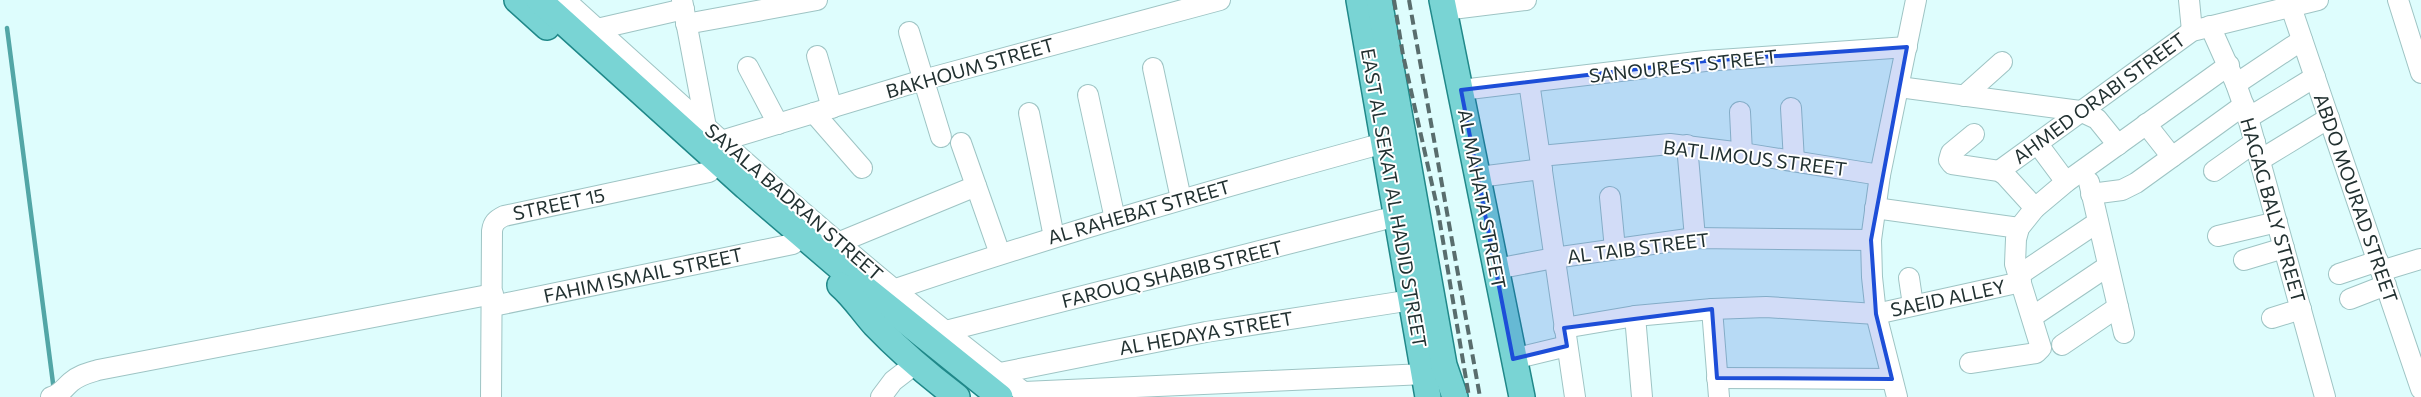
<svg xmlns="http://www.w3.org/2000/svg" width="2421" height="397" font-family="Commissioner,sans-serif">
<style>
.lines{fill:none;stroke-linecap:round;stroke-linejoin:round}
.stream{stroke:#52a6a6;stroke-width:4.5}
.minor-casing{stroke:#9ec4c4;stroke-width:22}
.major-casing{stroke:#208889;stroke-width:28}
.minor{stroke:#fff;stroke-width:20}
.major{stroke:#79d4d4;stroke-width:25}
.rail{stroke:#596d6d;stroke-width:4;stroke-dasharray:10 5;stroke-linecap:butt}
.marked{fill:#1d4ed8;fill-opacity:0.2;stroke:#1d4ed8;stroke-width:4;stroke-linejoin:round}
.labels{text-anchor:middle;stroke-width:4;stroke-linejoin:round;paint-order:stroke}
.street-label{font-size:19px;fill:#223131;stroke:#fff}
</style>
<rect width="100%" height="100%" fill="#defdfd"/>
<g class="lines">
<path class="stream" d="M7,28L54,391"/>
<g class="minor-casing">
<g id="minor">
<path d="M565,0C716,137 868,275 1030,397"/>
<path d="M682,0L706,127"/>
<path d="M2189,0L2192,31"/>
<path d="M2398,0L2421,73"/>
<path d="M2291,7L2421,389"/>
<path d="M1444,10L1526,0"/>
<path d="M686,24L817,0"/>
<path d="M2210,26L2236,84L2248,118L2325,397"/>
<path d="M597,29L684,9"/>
<path d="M909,32L941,137"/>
<path d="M817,56L832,108"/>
<path d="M748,67L778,124"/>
<path d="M1153,68L1181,199"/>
<path d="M1529,82L1575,397"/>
<path d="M2236,84L2302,40"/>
<path d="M1899,87L2080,111L2097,119L2118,145"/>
<path d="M1461,90L1705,61L1907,47"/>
<path d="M1088,95L1115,219"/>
<path d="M1964,96L2002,62"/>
<path d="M1791,108L1794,161"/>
<path d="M1740,112L1742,153"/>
<path d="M814,113L862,168"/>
<path d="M1029,113L1054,237"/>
<path d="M2248,118L2315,77"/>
<path d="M2146,124L2172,157"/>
<path d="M1974,134L1951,153L1949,160L1952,164L1999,171L2005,175L2035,208"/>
<path d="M721,141L923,80L1220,0"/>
<path d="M961,143L1000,254"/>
<path d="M2037,143L2066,182"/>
<path d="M1687,145L1695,238"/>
<path d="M1540,156L1670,144L1742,153L1880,175"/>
<path d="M2260,160L2329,118"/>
<path d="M1999,171L2192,31L2318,0"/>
<path d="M2214,171L2255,142"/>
<path d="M1479,177L1542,169"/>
<path d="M2089,182L2124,333"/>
<path d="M2091,194L2122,190L2136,183L2244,105"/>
<path d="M1610,197L1615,249"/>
<path d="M1875,208L2019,228"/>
<path d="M2218,236L2277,222"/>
<path d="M840,242L976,186"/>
<path d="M2244,260L2284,248"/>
<path d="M1496,269L1554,258L1695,238L1871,240"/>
<path d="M2381,271L2420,259"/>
<path d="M2339,274L2378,261"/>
<path d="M2019,275L2098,222"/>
<path d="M1909,278L1913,305"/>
<path d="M896,289C1057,234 1220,188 1384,143"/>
<path d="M2350,299L2386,285"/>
<path d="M493,306L793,244"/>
<path d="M1712,309L1719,397"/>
<path d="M1635,316L1642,397"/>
<path d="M2032,317L2108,266"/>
<path d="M2272,318L2301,309"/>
<path d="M1564,328L1635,316L1712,309L1766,307L1876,314L2021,282"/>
<path d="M946,331L1397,216"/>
<path d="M2062,345L2118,307"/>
<path d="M1513,359L1567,346"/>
<path d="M1970,363L2036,353L2041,348L2015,264L2016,239L2019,228L2035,208L2066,182L2229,65"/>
<path d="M1000,373L1206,332L1412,300"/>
<path d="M1717,378L1892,379"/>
<path d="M1024,392L1425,374"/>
<path d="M51,397C61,394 63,389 71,382C79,375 88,373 98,370L493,294"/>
<path d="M491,397L492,231C493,223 496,220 504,216L709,172"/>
<path d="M881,397L893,381L915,364"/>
<path d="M1897,397L1876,314L1872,277L1871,240L1880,175L1916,0"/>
</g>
</g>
<g class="major-casing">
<g id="major">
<path d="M517,0L547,27"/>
<path d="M539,0L746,187L852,278L1000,397"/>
<path d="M1359,0L1428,397"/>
<path d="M1379,0L1444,365L1455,397"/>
<path d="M1442,0L1522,397"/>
<path d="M840,285C854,297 863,312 875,325C901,352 928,375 957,397"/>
</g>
</g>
<use href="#minor" class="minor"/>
<use href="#major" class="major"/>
<g class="rail">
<path d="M1394,0L1403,55L1438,211L1469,397"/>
<path d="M1409,0L1480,397"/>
</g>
</g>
<path class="marked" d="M1907,47L1871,240L1876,314L1892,379L1717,378L1712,309L1564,328L1567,346L1513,359L1461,90L1705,61Z"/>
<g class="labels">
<g class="street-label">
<text transform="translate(1683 66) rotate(-6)" y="7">SANOUREST STREET</text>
<text transform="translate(970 68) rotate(-16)" y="7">BAKHOUM STREET</text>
<text transform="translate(2099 98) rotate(-36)" y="7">AHMED ORABI STREET</text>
<text transform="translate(1755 158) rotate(7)" y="7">BATLIMOUS STREET</text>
<text transform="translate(1394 198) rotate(80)" y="7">EAST AL SEKAT AL HADID STREET</text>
<text transform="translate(2356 198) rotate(71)" y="7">ABDO MOURAD STREET</text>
<text transform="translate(1482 199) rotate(79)" y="7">AL MAHATA STREET</text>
<text transform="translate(794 202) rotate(41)" y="7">SAYALA BADRAN STREET</text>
<text transform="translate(559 204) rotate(-12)" y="7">STREET 15</text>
<text transform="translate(2273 210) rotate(74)" y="7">HAGAG BALY STREET</text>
<text transform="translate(1139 212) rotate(-16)" y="7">AL RAHEBAT STREET</text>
<text transform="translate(1638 248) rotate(-7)" y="7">AL TAIB STREET</text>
<text transform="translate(1172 274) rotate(-14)" y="7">FAROUQ SHABIB STREET</text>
<text transform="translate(643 275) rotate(-12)" y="7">FAHIM ISMAIL STREET</text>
<text transform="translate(1948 298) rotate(-12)" y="7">SAEID ALLEY</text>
<text transform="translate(1206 333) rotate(-10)" y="7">AL HEDAYA STREET</text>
</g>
</g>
</svg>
